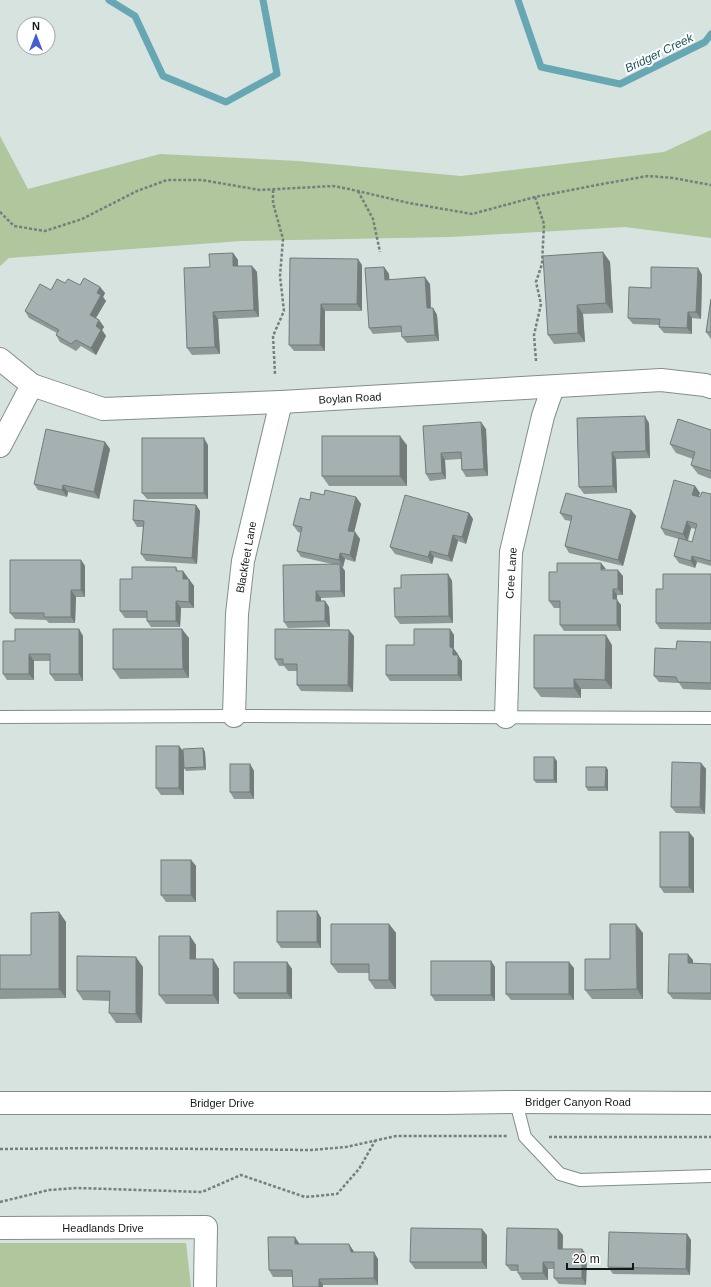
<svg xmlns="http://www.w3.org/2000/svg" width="711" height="1287" font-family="Helvetica,sans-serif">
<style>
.green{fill:#b0c69d}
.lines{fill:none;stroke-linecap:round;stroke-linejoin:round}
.stream{stroke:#67a7b3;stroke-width:7}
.lane-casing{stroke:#828e8a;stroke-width:14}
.street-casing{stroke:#828e8a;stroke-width:24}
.secondary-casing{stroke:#828e8a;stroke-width:24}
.path{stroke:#767f7c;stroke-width:2.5;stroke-dasharray:3 2;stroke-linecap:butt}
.lane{stroke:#fff;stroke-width:12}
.street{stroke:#fff;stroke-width:22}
.secondary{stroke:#fff;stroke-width:22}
.wall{fill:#8d9897;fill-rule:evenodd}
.shaded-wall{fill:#737c7b}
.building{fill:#a4b1b0;stroke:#737c7b}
.labels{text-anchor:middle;stroke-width:4;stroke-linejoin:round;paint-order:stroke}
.street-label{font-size:11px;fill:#151a18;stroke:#fff}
.water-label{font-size:12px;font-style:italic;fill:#1f555f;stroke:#fff}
</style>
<rect width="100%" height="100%" fill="#d6e3de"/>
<g class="green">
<path d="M711,130V238L625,227L450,237L241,241L9,258L0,266V136L28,189L160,154L298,161L461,176L664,152Z"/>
<path d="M0,1243H186L191,1287H0Z"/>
</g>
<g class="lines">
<g class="stream">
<path d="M109,0L135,16L163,76L226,102L277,74L263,0"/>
<path d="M518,0L541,67L620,84L705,42L711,34"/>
</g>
<g class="lane-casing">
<g id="lane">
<path d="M0,717L234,716L711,718"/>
<path d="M516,1102L525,1137L560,1174L580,1180L711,1176"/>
</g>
</g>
<g class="street-casing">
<g id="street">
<path d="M0,359L32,385L103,409L281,402L661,380L705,385L711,387"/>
<path d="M0,446L32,385"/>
<path d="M234,716L237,614L243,561L281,402"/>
<path d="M506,717L511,552L543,416L553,387"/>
<path d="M0,1228L206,1227L205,1287"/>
</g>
</g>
<g class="secondary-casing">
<path id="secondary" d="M0,1103H445L516,1102L711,1103"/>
</g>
<g class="path">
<path d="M273,190V203L283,239L280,276L284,311L273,336L275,374"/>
<path d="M358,191L373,219L380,252"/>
<path d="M535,197L544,224L542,264L536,282L541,304L534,335L536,361"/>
<path d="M0,212L14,226L45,231L82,219L137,191L167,180H202L260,190L333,186L349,189L409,203L472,214L535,197L602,184L648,176L673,178L711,185"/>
<path d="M549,1137H711"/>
<path d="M0,1149L102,1148L311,1150L346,1147L396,1136H508"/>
<path d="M0,1202L49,1190L77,1188L202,1192L241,1175L305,1197L337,1194L359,1169L375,1141"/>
</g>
<use href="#lane" class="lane"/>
<use href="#street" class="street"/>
<use href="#secondary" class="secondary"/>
</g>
<g class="wall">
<path d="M603,252L610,262L613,313L583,314L585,342L554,344L548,335Z"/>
<path d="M233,253L238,260V266H252L257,272L259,317L218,319L220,354L192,355L187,348L210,267Z"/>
<path d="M290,258L362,265V311H325V351H294L289,345Z"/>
<path d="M384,267L389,274V280L430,284L431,308H433L437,315L439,341L407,343L402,337V332L373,334L369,328Z"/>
<path d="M698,268L702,275L701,319L692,318V334L664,333L659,327V325L633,324L628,318L651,288Z"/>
<path d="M65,283L80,285L100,287L105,293L103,297L106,301L96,318L99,320L104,327L102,330L106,336L96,355L81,346L76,351L60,342L56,335L57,333L29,318L25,311L51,290Z"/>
<path d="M711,299V339L706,332Z"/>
<path d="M577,418L649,423L650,458L616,459L617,493L584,494L579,487Z"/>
<path d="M423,426L486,429L488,476L466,477L462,470L461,459L445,460L446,479L430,481L426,474Z"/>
<path d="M711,430V479L698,474L691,465L693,459L676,453L670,444Z"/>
<path d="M105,442L110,449L99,499L68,492L67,497L38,490L34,484Z"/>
<path d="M208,445V499H147L142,493Z"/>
<path d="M407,445V486H329L322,476Z"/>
<path d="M695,486L700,493L698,497H700L711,494V566L697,562L695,568L679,563L674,556L679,539L665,535L661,528ZM691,528L696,529L692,542L688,541Z"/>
<path d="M324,495L356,497L361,504L354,532H355L360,539L355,562L345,559L343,567H342L345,571V597L321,598V601H325L329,607L330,627L288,628L284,622L332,564L301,557L297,551L301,533L298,532L293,525Z"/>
<path d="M196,505L200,511L197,564L146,561L141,554L143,527H137L133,520Z"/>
<path d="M631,510L636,516L623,566L569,553L565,546L571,521L565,520L560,513Z"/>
<path d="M469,513L473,519L466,544L458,541L452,562L434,557L432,564L395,554L390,547Z"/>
<path d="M81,560L85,566V597H76L75,623H49L46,620L15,619L10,613Z"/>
<path d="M176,567L178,571H183L188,578V579L194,586V608H181L180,627H151L147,621V618H125L120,611L132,579Z"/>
<path d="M606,570L623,576V595H617V600L621,605V631H564L560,625V608H554L549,601Z"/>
<path d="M448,574L452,581L453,623L400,624L395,617L401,588Z"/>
<path d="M711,574V630L660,629L656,623L663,589Z"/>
<path d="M79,629L83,636V681H55L50,674V661H34V680H7L3,674L15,641Z"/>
<path d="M450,629L454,635V649L462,661V681H390L386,675L414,645Z"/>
<path d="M354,636L353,692L301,691L297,685V671H288L284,666H279L275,659Z"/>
<path d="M189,638V678L120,679L113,669Z"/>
<path d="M711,642V690L683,689L679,683L659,682L654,676L676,649Z"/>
<path d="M612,645V689H581V698L541,697L534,688Z"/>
<path d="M203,748L205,752L206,770L186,771L184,768V795H161L156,788L183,751Z"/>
<path d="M557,761V783H536L534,780Z"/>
<path d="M701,763L706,769L705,814L676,813L671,807Z"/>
<path d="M250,764L254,771V799H234L230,792Z"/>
<path d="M606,767L608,770V791H588L586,787Z"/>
<path d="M694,838V893H664L660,887Z"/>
<path d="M191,860L196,866V902H166L161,895Z"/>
<path d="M317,911L321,918V948H281L277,942Z"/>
<path d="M59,912L66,922V998L0,999V955H31Z"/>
<path d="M389,924L396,933V989H375L369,980V973H338L331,964Z"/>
<path d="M643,933V999H592L585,990Z"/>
<path d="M190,936L196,945V959H213L219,969V1004H166L159,995Z"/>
<path d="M693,960V964H711V1000L673,999L668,993Z"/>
<path d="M491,961L495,967V1001H435L431,995Z"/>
<path d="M287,962L292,969V999H239L234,993Z"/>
<path d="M143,967L142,1023H116L109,1013L110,1001L83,1000L77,991Z"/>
<path d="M574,968V1000H511L506,994Z"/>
<path d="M687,1234L691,1240L690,1275L613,1274L608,1267Z"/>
<path d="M487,1235V1269H415L410,1262Z"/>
<path d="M563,1235V1249H582L587,1256L586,1285L559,1284L554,1278V1269H548V1280H522L518,1273V1271H511L506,1265Z"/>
<path d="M299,1243V1244L353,1250L354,1252L378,1259V1285H323V1287H293L292,1277H273L269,1270Z"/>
</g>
<g class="shaded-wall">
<path d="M603,252L610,262L613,313L606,303Z"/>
<path d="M233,253L238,260V273L233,266Z"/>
<path d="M358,259L362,265V311L357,304Z"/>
<path d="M252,266L257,272L259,317L254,310Z"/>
<path d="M384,267L389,274L390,286L385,280Z"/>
<path d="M698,268L702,275L701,319L696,312Z"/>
<path d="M425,277L430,284L431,315L427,308Z"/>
<path d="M100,287L105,293L103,297L106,301L94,321L90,315L97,293Z"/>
<path d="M321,304L325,311V351L320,345Z"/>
<path d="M577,305L583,314L585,342L578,333Z"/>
<path d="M433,308L437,315L439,341L435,335Z"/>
<path d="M213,312L218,319L220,354L215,347Z"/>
<path d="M688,312L692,318V334L687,328Z"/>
<path d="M99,320L104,327L102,330L106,336L96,355L91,348L96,326Z"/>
<path d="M645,416L649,423L650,458L646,451Z"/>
<path d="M481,422L486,429L488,476L484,469Z"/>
<path d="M400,436L407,445V486L400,476Z"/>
<path d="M204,438L208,445V499L204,493Z"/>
<path d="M105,442L110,449L99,499L94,492Z"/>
<path d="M612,452L616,459L617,493L613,486Z"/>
<path d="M441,453L445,460L446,479L442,473Z"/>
<path d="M63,485L68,492L67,497L62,490Z"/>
<path d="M695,486L700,493L697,501L692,495Z"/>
<path d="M356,497L361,504L353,537L348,531Z"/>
<path d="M196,505L200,511L197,564L192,558Z"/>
<path d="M631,510L636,516L623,566L618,560Z"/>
<path d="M469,513L473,519L466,544L462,537Z"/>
<path d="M687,521L691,528L687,541L683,534Z"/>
<path d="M355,532L360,539L355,562L350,555Z"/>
<path d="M453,535L458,541L452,562L448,556Z"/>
<path d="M430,551L434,557L432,564L428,557Z"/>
<path d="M340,553L345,559L343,567L339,560Z"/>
<path d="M692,556L697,562L695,568L691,561Z"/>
<path d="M81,560L85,566V597L81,590Z"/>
<path d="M601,563L606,569L601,570Z"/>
<path d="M340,564L345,571V597L341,591Z"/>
<path d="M618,570L623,576V595L618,589Z"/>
<path d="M183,571L188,578V586L183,579Z"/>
<path d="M448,574L452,581L453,623L449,616Z"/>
<path d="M189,579L194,586V608L189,602Z"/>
<path d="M613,589L617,595V600L621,605V631L617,625L613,599Z"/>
<path d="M71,590L76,597L75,623L71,617Z"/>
<path d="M316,591L321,598V607L316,601Z"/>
<path d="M176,601L181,608L180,627L176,621Z"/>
<path d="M325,601L329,607L330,627L325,621Z"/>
<path d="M79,629L83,636V681L79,674Z"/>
<path d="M182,629L189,638V678L183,669Z"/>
<path d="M450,629L454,635V649L458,654V661L453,655L450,647Z"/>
<path d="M349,630L354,636L353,692L348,685Z"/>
<path d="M606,635L612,645V689L605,680Z"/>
<path d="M29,654L34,661V680L29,674Z"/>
<path d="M458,655L462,661V681L458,675Z"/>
<path d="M574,679L581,689V698L574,688Z"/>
<path d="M179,746L184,752V795L179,788Z"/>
<path d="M203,748L205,752L206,770L204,767Z"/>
<path d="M554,757L557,761V783L554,780Z"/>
<path d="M701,763L706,769L705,814L700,807Z"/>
<path d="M250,764L254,771V799L250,792Z"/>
<path d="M606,767L608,770V791L605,787Z"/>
<path d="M689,832L694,838V893L689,887Z"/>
<path d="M191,860L196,866V902L191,895Z"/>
<path d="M317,911L321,918V948L317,942Z"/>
<path d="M59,912L66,922V998L59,989Z"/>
<path d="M389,924L396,933V989L389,980Z"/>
<path d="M636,924L643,933V999L637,989Z"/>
<path d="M190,936L196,945V969L190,959Z"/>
<path d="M688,954L693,960V970L688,963Z"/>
<path d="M136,957L143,967L142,1023L136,1014Z"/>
<path d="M213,959L219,969V1004L213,995Z"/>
<path d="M491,961L495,967V1001L491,995Z"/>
<path d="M287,962L292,969V999L287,993Z"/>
<path d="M569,962L574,968V1000L569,994Z"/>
<path d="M482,1229L487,1235V1269L482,1262Z"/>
<path d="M558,1229L563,1235L562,1255L558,1249Z"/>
<path d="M687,1234L691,1240L690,1275L686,1269Z"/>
<path d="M295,1237L299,1243L300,1251L295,1244Z"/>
<path d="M349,1244L353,1250L356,1259L351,1252Z"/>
<path d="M582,1249L587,1256L586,1285L582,1278Z"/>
<path d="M374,1252L378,1259V1285L374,1278Z"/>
<path d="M543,1262L548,1269V1280L543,1273Z"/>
<path d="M319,1279L323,1285V1287H319Z"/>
</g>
<g class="building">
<path d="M603,252L606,303L577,305L578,333L548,335L543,256Z"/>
<path d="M233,253V266H252L254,310L213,312L215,347L187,348L184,268L210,267L209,254Z"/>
<path d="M290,258L358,259L357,304H321L320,345H289Z"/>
<path d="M384,267L385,280L425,277L427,308H433L435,335L402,337L401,326L369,328L365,268Z"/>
<path d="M651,267L698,268L696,312H688L687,328L659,327L660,319L628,318L629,287L651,288Z"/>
<path d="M84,278L100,287L97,293L101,295L90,315L99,320L96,326L101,330L91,348L76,340L71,344L56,335L59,330L25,311L40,284L51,290L57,279L65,283L68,279L80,285Z"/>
<path d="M711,299V332H706Z"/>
<path d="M645,416L646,451L612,452L613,486L579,487L577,418Z"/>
<path d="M678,419L711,430V471L691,465L695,452L670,444Z"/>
<path d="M481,422L484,469L462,470L461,452L441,453L442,473L426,474L423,426Z"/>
<path d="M46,429L105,442L94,492L63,485L62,490L34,484Z"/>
<rect x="322" y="436" width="78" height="40"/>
<rect x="142" y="438" width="62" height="55"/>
<path d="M674,480L695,486L692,495L700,497L702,492L711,494V561L692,556L691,561L674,556L679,538L692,542L697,524L687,521L683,534L661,528Z"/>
<path d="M325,490L356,497L348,531L355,532L350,555L340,553L339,560L297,551L302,527L293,525L300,498L310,500L311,492L324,495Z"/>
<path d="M566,493L631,510L618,560L565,546L572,516L560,513Z"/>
<path d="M405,495L469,513L462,537L453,535L448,556L430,551L428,557L390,547Z"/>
<path d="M134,500L196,505L192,558L141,554L144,521L133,520Z"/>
<path d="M10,560H81V590H71V617H44V613H10Z"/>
<path d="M557,563H601V570H618V589H613V599H617V625H560V601H549V572H557Z"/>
<path d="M340,564L341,591H316V601H325V621L284,622L283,565Z"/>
<path d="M132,567H176V571H183V579H189V602L176,601V621H147V611H120V579H132Z"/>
<path d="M448,574L449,616L395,617L394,588H401V575Z"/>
<path d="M663,574H711V623H656V589H663Z"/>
<path d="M15,629H79V674H50V654H29V674H3V641H15Z"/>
<path d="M113,629H182L183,669H113Z"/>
<path d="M275,629L349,630L348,685H297V664H283V659H275Z"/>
<path d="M414,629H450V647L453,648V655H458V675H386V645H414Z"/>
<path d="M534,635H606L605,680L574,679V688H534Z"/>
<path d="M677,641L711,642V683L678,682L676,677L654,676L655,648L676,649Z"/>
<rect x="156" y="746" width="23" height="42"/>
<path d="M203,748L204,767L184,768L183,749Z"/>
<rect x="534" y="757" width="20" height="23"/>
<path d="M672,762L701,763L700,807H671Z"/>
<rect x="230" y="764" width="20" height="28"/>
<path d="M586,767H606L605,787H586Z"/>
<rect x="660" y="832" width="29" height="55"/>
<rect x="161" y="860" width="30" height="35"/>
<rect x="277" y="911" width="40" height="31"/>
<path d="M59,912V989H0V955H31V913Z"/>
<path d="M331,924H389V980H369V964H331Z"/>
<path d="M610,924H636L637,989L585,990V959H610Z"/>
<path d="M159,936H190V959H213V995H159Z"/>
<path d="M669,954H688V963L711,964V993H668Z"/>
<path d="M77,956L136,957V1014L109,1013L110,991H77Z"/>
<rect x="431" y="961" width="60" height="34"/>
<rect x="234" y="962" width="53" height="31"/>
<rect x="506" y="962" width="63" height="32"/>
<path d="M411,1228L482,1229V1262H410Z"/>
<path d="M507,1228L558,1229V1249H582V1278H554V1262H543V1273H518V1265H506Z"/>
<path d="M609,1232L687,1234L686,1269L608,1267Z"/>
<path d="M268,1237H295V1244H349L351,1252H374V1278L319,1279V1287H293L292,1270H269Z"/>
</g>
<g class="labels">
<g class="street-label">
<text transform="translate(350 398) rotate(-3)" y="4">Boylan Road</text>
<text transform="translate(246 557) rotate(-80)" y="4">Blackfeet Lane</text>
<text transform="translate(511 573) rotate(-86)" y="4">Cree Lane</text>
<text x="578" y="1106">Bridger Canyon Road</text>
<text x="222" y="1107">Bridger Drive</text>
<text x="103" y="1232">Headlands Drive</text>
</g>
<g class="water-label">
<text transform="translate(659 53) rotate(-26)" y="4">Bridger Creek</text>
</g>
</g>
<g transform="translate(36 36)"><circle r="19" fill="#ffffff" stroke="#a1a3a3"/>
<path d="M0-3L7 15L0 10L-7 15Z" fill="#465dd1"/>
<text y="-6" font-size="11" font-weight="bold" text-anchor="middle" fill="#151a18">N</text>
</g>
<path d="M567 1263v6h66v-6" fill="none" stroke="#151a18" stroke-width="2"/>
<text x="573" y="1263" font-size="12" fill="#151a18" stroke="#ffffff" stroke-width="3" paint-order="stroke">20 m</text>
</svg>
